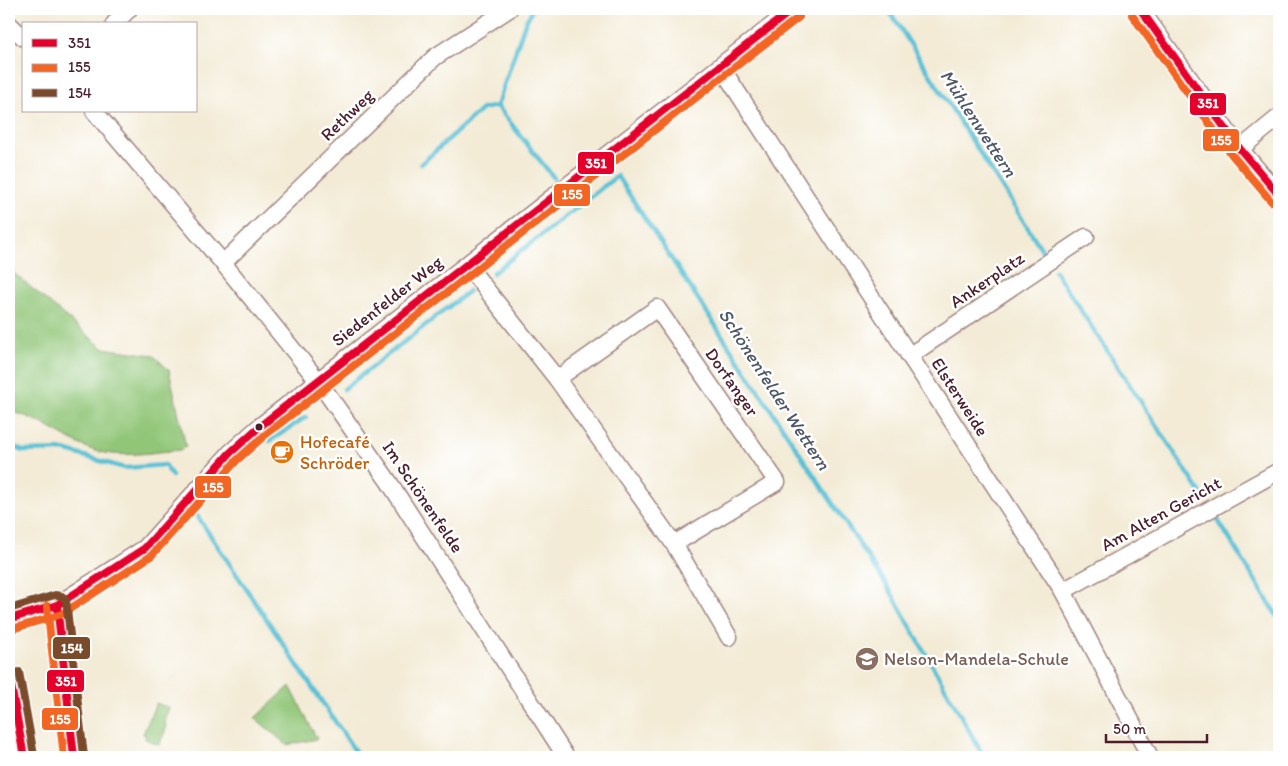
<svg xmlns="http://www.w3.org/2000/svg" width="1288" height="766" font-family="Itim,sans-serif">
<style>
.green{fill:#91c678;stroke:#6e7252}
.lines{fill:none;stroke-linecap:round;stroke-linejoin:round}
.stream{stroke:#59c1d6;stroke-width:4.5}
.minor-casing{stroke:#9e8580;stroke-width:19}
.minor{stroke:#fff;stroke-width:16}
.bus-1-casing{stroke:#fff;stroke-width:11}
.bus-2-casing{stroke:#fff;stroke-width:11}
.bus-3-casing{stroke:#fff;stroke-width:11}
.bus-1{stroke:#e4002b;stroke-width:8}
.bus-2{stroke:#f26522;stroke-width:8}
.bus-3{stroke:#7a4b2a;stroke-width:8}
.bus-dot{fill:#4a1f2b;stroke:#fff;stroke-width:2}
.labels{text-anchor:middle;stroke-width:5;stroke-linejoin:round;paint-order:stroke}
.street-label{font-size:18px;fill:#4a1f2b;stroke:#fff}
.food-label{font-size:18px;fill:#c56008;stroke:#fff;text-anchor:start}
.education-label{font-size:18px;fill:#785e54;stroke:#fff;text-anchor:start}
.water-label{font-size:19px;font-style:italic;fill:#4f5867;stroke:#fff}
.line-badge{stroke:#fff;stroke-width:2}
.badge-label{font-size:14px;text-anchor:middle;font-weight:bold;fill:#fff}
</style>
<rect width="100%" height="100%" fill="#fff"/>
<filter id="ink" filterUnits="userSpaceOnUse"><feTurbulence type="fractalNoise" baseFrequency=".02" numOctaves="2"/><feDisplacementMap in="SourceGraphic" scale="10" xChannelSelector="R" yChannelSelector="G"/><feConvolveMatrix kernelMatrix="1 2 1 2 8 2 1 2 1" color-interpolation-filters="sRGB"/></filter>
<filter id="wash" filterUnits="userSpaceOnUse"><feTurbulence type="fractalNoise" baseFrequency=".0096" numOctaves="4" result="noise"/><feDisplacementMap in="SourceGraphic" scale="20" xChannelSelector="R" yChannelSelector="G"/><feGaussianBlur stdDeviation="1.12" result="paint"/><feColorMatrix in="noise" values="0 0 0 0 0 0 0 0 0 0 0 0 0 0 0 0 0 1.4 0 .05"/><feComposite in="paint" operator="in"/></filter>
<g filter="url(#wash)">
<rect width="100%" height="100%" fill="#f3ebd6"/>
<g class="green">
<path d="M9,269L103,348L153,355L169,370L186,447L181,450C152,452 120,459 93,450C66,441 37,415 9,412Z"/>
<path d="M290,686L317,739L287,745L255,718Z"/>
<path d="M156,703L169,708L165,718L166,729L159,745L145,739L146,736L143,734Z"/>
</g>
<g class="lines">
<g class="stream">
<path d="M888,9L1044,253"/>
<path d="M497,106L554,178"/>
<path d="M421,164L482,109L497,106L525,23L533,9"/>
<path d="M1055,271L1204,498"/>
<path d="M493,273L617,176L891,592L984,757"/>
<path d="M344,389L469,291"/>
<path d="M270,441L306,417"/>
<path d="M9,444L23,451L64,450L124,468L165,465L172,476"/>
<path d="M196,514L359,757"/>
<path d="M1216,517L1279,619"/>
</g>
</g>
</g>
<g filter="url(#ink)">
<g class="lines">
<g class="minor-casing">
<g id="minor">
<path d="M1140,9L1240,149L1279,195"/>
<path d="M9,24L24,38"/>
<path d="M114,24L129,9"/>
<path d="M721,67L1063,591L1150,757"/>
<path d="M94,111L223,263L319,382L389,482L566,757"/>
<path d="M1240,149L1279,117"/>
<path d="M223,263L435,57L509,9"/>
<path d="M467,265L557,379L674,544L729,637"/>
<path d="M909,356L1086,237"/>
<path d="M557,379L657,308L777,482L674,544"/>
<path d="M1063,591L1279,471"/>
<path d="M57,605L74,757"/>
<path d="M9,619L57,605L145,548L230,453L259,427L793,9"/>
<path d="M9,674L24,757"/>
</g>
</g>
<use href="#minor" class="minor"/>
<g class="bus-1-casing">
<g id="bus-1">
<path d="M1140,9L1240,149L1279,195"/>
<path d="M57,605L74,757"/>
<path d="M9,619L57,605L145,548L230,453L259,427L793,9"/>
<path d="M9,674L24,757"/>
</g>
</g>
<g class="bus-2-casing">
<g id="bus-2">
<path d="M1132,15L1232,155L1271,201"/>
<path d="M47,606L64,757"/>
<path d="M12,629L62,614L151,556L237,460L265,435L799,17"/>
</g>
</g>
<g class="bus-3-casing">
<g id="bus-3">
<path d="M9,609L55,595L62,596L66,600L84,756"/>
<path d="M19,672L34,755"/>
</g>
</g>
<use href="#bus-1" class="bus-1"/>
<use href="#bus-2" class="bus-2"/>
<use href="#bus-3" class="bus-3"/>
</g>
</g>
<defs>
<g id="cafe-disc" transform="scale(1.25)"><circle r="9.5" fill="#e8710a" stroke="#fff"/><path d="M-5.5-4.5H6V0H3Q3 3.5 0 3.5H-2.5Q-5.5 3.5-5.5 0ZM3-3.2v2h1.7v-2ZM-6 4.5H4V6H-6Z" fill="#fff"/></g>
<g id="school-disc" transform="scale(1.25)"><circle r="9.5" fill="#8d6e63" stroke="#fff"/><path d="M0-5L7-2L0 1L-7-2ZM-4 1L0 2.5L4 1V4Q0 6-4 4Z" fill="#fff"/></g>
</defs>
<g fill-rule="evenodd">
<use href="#cafe-disc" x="282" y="452"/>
<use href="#school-disc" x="867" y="659"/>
</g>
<circle class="bus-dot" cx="259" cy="427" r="4.5"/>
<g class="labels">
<g class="street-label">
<text transform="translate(347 115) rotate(-44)" y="6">Rethweg</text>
<text transform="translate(987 280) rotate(-34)" y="6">Ankerplatz</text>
<text transform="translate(387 301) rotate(-38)" y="6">Siedenfelder Weg</text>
<text transform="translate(732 382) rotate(55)" y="6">Dorfanger</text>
<text transform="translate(960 397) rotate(57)" y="6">Elsterweide</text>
<text transform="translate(423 497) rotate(56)" y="6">Im Schönenfelde</text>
<text transform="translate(1161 514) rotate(-29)" y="6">Am Alten Gericht</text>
</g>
<g class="food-label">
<text x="300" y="448">Hofecafé<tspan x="300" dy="21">Schröder</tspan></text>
</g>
<g class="education-label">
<text x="884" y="665">Nelson-Mandela-Schule</text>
</g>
<g class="water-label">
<text transform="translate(979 123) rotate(57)" y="7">Mühlenwettern</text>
<text transform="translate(775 389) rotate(57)" y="7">Schönenfelder Wettern</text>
</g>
</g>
<g class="line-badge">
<rect x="1189" y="92" width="38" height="24" rx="5" fill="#e4002b"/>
<rect x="1202" y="128" width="38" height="24" rx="5" fill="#f26522"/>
<rect x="577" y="151" width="38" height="24" rx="5" fill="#e4002b"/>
<rect x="553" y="183" width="38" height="24" rx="5" fill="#f26522"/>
<rect x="194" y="475" width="38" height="24" rx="5" fill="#f26522"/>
<rect x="52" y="636" width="39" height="24" rx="5" fill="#7a4b2a"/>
<rect x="46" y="669" width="39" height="24" rx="5" fill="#e4002b"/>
<rect x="41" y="707" width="38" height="24" rx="5" fill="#f26522"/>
</g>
<g class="badge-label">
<text x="1208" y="108">351</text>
<text x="1221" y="145">155</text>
<text x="596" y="168">351</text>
<text x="572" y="199">155</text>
<text x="213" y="492">155</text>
<text x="72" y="653">154</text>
<text x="66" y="686">351</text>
<text x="60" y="724">155</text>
</g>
<rect width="1288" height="766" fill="none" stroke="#fff" stroke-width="30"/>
<rect x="22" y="22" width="175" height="90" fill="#ffffff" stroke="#b7a5aa"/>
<rect x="32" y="39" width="25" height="8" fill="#e4002b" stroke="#b7a5aa"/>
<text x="68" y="48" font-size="15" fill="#4a1f2b">351</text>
<rect x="32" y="64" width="25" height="8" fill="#f26522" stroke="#b7a5aa"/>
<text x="68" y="72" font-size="15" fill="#4a1f2b">155</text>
<rect x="32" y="89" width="25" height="8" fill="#7a4b2a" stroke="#b7a5aa"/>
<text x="68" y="98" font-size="15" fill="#4a1f2b">154</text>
<path d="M1106 734v8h101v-8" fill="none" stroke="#4a1f2b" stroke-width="2.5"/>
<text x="1113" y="734" font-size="15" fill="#4a1f2b" stroke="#ffffff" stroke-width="4" paint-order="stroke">50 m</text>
</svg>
